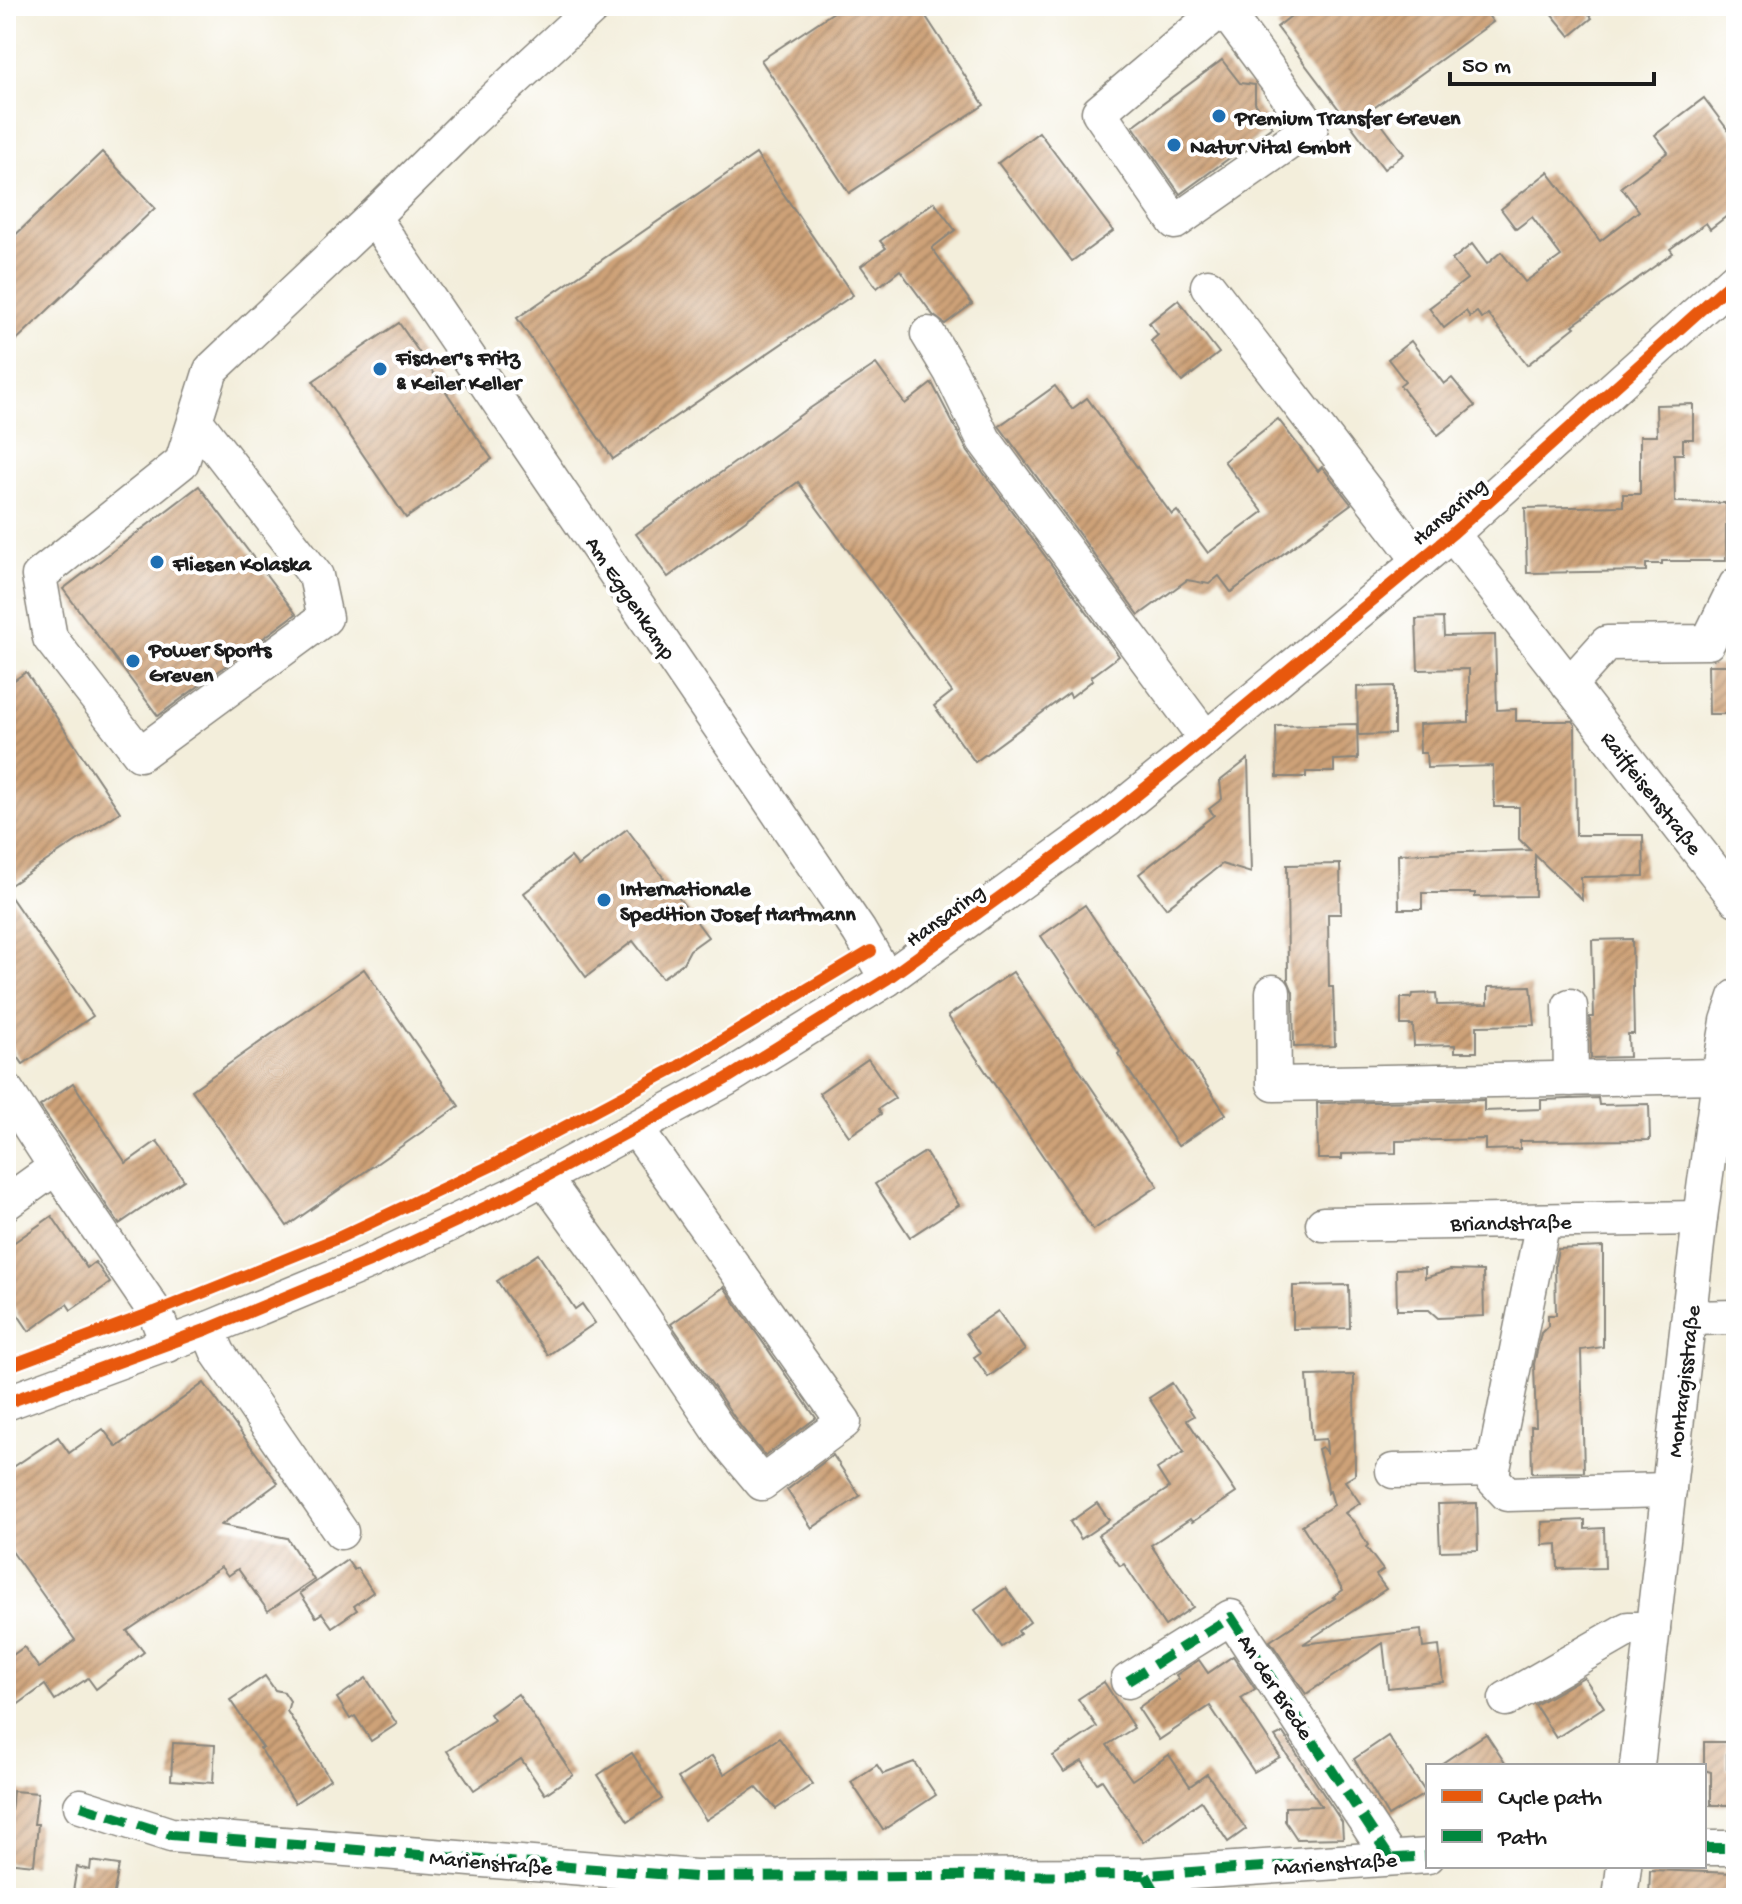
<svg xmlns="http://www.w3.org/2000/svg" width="1742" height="1904" font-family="'Gochi Hand',sans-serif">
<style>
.building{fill:url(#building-hatch)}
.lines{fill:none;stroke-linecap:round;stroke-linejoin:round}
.minor-casing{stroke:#88857c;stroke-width:37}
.minor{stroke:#fff;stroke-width:34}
.quiet{stroke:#00873e;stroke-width:10;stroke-dasharray:20 10;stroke-linecap:butt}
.cycleway-casing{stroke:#fff;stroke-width:17}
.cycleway{stroke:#e8590c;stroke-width:12}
.poi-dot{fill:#1f6fb2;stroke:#fff;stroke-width:3}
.labels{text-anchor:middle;stroke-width:8;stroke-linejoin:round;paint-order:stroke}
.poi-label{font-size:22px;font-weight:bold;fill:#1c1c1c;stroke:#fff;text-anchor:start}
.street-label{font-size:22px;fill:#1c1c1c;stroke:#fff}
</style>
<defs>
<pattern id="building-hatch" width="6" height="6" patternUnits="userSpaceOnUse" patternTransform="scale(2)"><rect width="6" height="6" fill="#cea278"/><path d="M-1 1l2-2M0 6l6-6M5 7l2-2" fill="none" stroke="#a68362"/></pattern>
</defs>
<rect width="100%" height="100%" fill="#fff"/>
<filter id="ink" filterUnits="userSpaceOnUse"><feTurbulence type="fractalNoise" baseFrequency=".0125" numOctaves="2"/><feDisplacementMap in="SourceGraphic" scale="16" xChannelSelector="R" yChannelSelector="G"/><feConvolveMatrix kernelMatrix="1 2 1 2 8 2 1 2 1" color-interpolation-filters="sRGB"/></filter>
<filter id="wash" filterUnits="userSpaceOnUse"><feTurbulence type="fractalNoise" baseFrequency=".006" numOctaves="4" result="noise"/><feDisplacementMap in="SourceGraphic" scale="32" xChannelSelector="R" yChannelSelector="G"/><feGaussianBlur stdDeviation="1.8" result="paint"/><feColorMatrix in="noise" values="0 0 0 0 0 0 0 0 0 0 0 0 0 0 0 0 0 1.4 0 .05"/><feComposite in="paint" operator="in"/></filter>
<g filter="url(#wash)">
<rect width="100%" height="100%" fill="#f3eedb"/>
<g id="blocks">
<g class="building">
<path d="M843,6H919L984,105L849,193L761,60Z"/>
<path d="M1304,6H1481L1493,22L1371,110L1404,154L1384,169L1277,27Z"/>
<path d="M1545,6H1582L1592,18L1570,36Z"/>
<path d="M1222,60L1240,83L1255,85V103L1272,127L1180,194L1133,126Z"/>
<path d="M1704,98L1736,141V209L1710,229L1706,223L1670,249L1673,253L1573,325L1575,327L1527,365L1488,314L1482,319L1477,312L1470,317L1466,311L1444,328L1429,308L1467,279L1452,260L1472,244L1487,264L1501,252L1525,282L1561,256L1532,217L1516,229L1501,209L1548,172L1600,241L1639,211L1621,187L1668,152L1655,135Z"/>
<path d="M1039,132L1113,231L1072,261L998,163Z"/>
<path d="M102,152L155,208L6,350V244Z"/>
<path d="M756,154L853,295L613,459L517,318Z"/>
<path d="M934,202L955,230L932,248L972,304L945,324L933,315L900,270L877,288L861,266L886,248L880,241Z"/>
<path d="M1178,300L1219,353L1182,382L1151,341L1158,335L1149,323Z"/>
<path d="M399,323L492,459L406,518L313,381Z"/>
<path d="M1411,341L1444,384L1452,378L1475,406L1438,435L1400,385L1405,381L1388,359Z"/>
<path d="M876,364L905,404L932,383L968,452L1119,656L1091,677L1093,680L1071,697L1069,693L975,762L934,706L952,692L798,482L668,577L636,534L806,411Z"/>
<path d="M1055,386L1072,409L1087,398L1172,515L1177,511L1208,553L1263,512L1224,461L1278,419L1318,471L1322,467L1351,504L1231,592L1219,576L1209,584L1187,580L1139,615L999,426Z"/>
<path d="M1693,404V439H1683V454H1674L1675,502L1726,503V561H1662V564H1646V571L1527,573L1525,508L1623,506V494H1640V436H1657L1656,405Z"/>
<path d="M199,486L296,614L158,716L63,589Z"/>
<path d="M1443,618L1444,636L1495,635L1497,710L1516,709V721H1572L1575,725L1576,835H1643L1644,876L1581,877L1582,900L1535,855V896L1475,897V893H1422V909H1399L1398,854L1530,850L1519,839V807H1494L1493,766L1427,768L1426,753H1420L1419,724L1469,722V669L1418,670L1416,619Z"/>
<path d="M1708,665H1732L1733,714H1709Z"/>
<path d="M26,672L120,812L6,888V686Z"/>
<path d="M1394,686V734L1358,735L1357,687Z"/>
<path d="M1357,724L1358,759L1334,760V772H1306V777H1277L1276,726Z"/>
<path d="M1248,759L1251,873L1222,864L1166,908L1139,874L1214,815L1209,809L1222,799L1220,781Z"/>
<path d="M627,829L708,937L690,950L683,963L662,978L633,941L586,977L524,893L571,857L578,866Z"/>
<path d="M1340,864L1341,914H1328L1329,987H1333L1335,1046L1294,1047L1293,992L1288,980L1287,865Z"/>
<path d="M6,890L93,1016L23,1064L6,1039Z"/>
<path d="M1085,905L1226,1114L1178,1146L1118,1054L1120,1052L1041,936Z"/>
<path d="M1632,939L1634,1034H1628L1629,1057L1591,1058L1590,1017H1594L1592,940Z"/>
<path d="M364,969L459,1106L287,1226L192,1090Z"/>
<path d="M1013,972L1158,1186L1093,1230L948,1016Z"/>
<path d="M1531,986L1535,1025L1477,1026V1052H1455V1045L1414,1046L1413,1025H1401V998H1412L1413,994L1436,993L1437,1005L1488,1004V987Z"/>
<path d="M868,1059L895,1098L878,1109L881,1114L849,1136L819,1093Z"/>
<path d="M73,1083L126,1163L157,1141L184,1180L119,1224L40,1106Z"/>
<path d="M1598,1098L1599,1105L1649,1104L1650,1140L1520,1141V1149L1485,1150V1139L1396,1141V1153L1342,1154V1159H1318L1317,1103L1484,1100V1111L1541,1109V1100Z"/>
<path d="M925,1152L959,1205L910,1237L875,1184Z"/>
<path d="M52,1216L87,1268L95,1262L110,1283L71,1310L67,1304L29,1331L6,1297V1248Z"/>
<path d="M1603,1247V1347L1581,1350L1584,1472L1532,1473L1531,1426H1536L1534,1364L1541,1333L1548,1326V1315H1556L1555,1264L1558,1249Z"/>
<path d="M538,1254L575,1309L582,1304L595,1323L548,1355L497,1281Z"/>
<path d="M1425,1268V1278L1450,1270L1483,1271L1484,1316L1438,1318L1429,1310H1397L1396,1269Z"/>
<path d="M1349,1285L1350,1328L1293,1329V1286Z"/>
<path d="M724,1287L816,1418L765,1456L741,1427L671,1324Z"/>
<path d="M998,1311L1025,1350L988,1377L974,1357L980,1353L966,1333Z"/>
<path d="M1354,1375L1355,1475L1345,1481L1360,1503L1345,1513L1355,1523L1368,1545L1366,1547L1383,1570L1376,1575L1386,1589L1303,1644L1421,1630L1423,1648L1439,1646L1443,1682L1388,1688L1383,1643L1306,1694L1270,1641L1335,1598L1333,1597L1343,1590L1302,1525L1334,1505L1330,1491L1328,1493L1327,1482L1318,1449L1322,1447L1327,1453L1326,1439L1312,1440L1307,1376Z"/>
<path d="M204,1383L278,1483L221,1525L287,1538L314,1580L268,1611L238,1569L228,1576L221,1567L127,1631L144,1652L96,1689L88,1678L55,1700L45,1685L6,1713V1660L24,1647L39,1668L75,1640L6,1543V1472L58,1437L69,1453L103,1429L117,1447Z"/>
<path d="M1172,1383L1194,1416L1187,1420L1236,1493L1192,1522L1190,1519L1151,1545L1193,1607L1165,1626L1124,1564L1120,1566L1098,1535L1169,1488L1157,1469L1184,1452L1149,1398Z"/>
<path d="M833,1455L860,1496L812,1528L787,1490Z"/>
<path d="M1097,1503L1109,1520L1081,1539L1070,1522Z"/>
<path d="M1477,1503L1478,1550L1440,1551L1438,1504Z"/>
<path d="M1585,1520V1529L1604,1528L1605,1568L1558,1569L1557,1544L1543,1545L1542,1522Z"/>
<path d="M347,1560L354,1570L357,1568L373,1592L354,1606L357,1610L332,1627L322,1613L316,1617L300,1593Z"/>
<path d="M1006,1588L1030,1622L1018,1631L1020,1634L1002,1647L975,1610Z"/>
<path d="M1233,1656L1255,1689L1241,1698L1280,1757L1254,1772L1210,1706L1159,1740L1138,1708L1179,1679L1176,1675L1199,1660L1208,1673Z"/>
<path d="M265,1676L275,1690L284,1692L290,1701L287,1711L330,1779L295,1803L260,1748H263L230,1700Z"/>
<path d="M1584,1677L1604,1707L1556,1738L1535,1705Z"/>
<path d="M366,1678L397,1724L371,1741L355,1716L350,1719L337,1698Z"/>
<path d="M1104,1682L1134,1728L1107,1745L1132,1780L1169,1755L1190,1786L1207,1774L1246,1829L1228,1842L1201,1801L1143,1842L1102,1780L1097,1783L1082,1761L1064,1772L1053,1756L1097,1727L1078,1699Z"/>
<path d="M518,1694L573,1775L545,1794L521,1759L474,1790L447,1751L494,1720L490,1714Z"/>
<path d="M1283,1733L1342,1822L1343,1838L1297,1839L1285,1821V1807L1321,1806L1275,1737Z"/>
<path d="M1486,1734L1507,1766H1438Z"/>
<path d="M1388,1736L1426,1793L1388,1816L1354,1759Z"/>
<path d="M779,1738L813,1784L776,1809L756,1787L706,1820L678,1778L712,1756L724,1774Z"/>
<path d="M1704,1742H1727V1769H1736V1805H1711V1772L1704,1770Z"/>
<path d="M173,1743L215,1745L213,1783L171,1780Z"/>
<path d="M632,1753L662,1799L628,1821L598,1775Z"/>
<path d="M914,1762L936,1795L883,1830L851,1782L877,1765L883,1774Z"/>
<path d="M13,1791L38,1793L34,1824H38L34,1865L6,1862V1820L10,1821Z"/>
<path d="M91,1861L119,1865L113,1898H72L77,1867L90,1870Z"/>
<path d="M1650,1870L1736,1873V1898H1649Z"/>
</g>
</g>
</g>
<g filter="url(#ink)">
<use href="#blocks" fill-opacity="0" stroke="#88857c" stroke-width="2"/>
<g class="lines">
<g class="minor-casing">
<g id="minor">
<path d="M594,6L467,124L373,217L859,931L887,979"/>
<path d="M1223,8L1311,127L1175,222L1099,112L1225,6"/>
<path d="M1208,286L1420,561"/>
<path d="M928,334L951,372L984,440L1206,739"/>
<path d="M195,420L316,576L325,618L140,754L50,638L39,576L182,462L211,370L373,217"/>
<path d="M1452,534L1736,899"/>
<path d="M1569,685L1607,643L1708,642L1736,585"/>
<path d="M1273,992L1274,1084L1719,1076"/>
<path d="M1570,1006L1571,1079"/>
<path d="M6,1090L56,1167"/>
<path d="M544,1178L608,1266L725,1439L762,1483L844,1422L636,1129"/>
<path d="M6,1203L56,1167L155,1312L168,1345"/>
<path d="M1323,1224L1700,1218"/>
<path d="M1690,1318L1736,1317"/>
<path d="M208,1329L218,1353L341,1532"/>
<path d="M6,1403L208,1329L367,1263L512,1195L726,1079L887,979L1106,820L1206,739L1452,534L1736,278"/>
<path d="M1493,1469L1543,1221"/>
<path d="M1393,1471L1493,1469V1479L1507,1494L1669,1490"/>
<path d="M1128,1681L1231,1617L1390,1858"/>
<path d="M1506,1699L1628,1629H1653"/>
<path d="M1637,1766L1700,1218L1722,1057L1728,1021L1736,997"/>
<path d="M81,1806L171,1835L695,1877L1146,1875L1428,1856"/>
<path d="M1704,1848H1736"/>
<path d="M1620,1898L1624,1866"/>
</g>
</g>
<use href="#minor" class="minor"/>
<g class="quiet">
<path d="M1128,1681L1231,1617L1390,1858"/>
<path d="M81,1806L171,1835L695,1877L1146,1875L1428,1856"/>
<path d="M1704,1848H1736"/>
<path d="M1146,1875L1159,1898"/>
</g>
<g class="cycleway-casing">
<g id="cycleway">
<path d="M6,1367L155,1312L338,1238L495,1164L679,1066L871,951"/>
<path d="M6,1403L208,1329L367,1263L512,1195L726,1079L887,979L1106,820L1206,739L1452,534L1736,278"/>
</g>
</g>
<use href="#cycleway" class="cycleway"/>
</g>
</g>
<g class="poi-dot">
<circle cx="1219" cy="116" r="8"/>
<circle cx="1174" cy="145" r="8"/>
<circle cx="380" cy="369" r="8"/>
<circle cx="157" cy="562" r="8"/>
<circle cx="133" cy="661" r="8"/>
<circle cx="604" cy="900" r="8"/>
</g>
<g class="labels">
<g class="poi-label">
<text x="1235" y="124">Premium Transfer Greven</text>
<text x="1190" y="153">Natur Vital GmbH</text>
<text x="396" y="364">Fischer's Fritz<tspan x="396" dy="25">&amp; Keiler Keller</tspan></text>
<text x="173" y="570">Fliesen Kolaska</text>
<text x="149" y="656">Power Sports<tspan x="149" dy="25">Greven</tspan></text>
<text x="620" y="895">Internationale<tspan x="620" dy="25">Spedition Josef Hartmann</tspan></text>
</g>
<g class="street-label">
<text transform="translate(1448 510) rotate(-41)" y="8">Hansaring</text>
<text transform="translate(632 597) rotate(56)" y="8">Am Eggenkamp</text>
<text transform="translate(1653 792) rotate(52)" y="8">Raiffeisenstraße</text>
<text transform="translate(944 914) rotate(-36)" y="8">Hansaring</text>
<text transform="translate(1511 1221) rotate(-1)" y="8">Briandstraße</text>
<text transform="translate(1682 1381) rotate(-83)" y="8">Montargisstraße</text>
<text transform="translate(1277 1686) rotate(57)" y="8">An der Brede</text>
<text transform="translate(491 1861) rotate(5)" y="8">Marienstraße</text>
<text transform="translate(1335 1862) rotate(-4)" y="8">Marienstraße</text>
</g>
</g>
<rect width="1742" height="1904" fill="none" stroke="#fff" stroke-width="32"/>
<rect x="1426" y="1764" width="280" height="104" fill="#ffffff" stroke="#a4a4a4" stroke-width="2"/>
<rect x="1442" y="1790" width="40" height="12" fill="#e8590c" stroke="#a4a4a4" stroke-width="2"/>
<text x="1498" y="1804" font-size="24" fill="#1c1c1c">Cycle path</text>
<rect x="1442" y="1830" width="40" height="12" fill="#00873e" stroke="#a4a4a4" stroke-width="2"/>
<text x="1498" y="1844" font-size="24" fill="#1c1c1c">Path</text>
<path d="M1450 72v12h204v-12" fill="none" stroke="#1c1c1c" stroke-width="4"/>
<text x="1462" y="72" font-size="24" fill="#1c1c1c" stroke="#ffffff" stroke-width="6" paint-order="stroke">50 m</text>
</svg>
